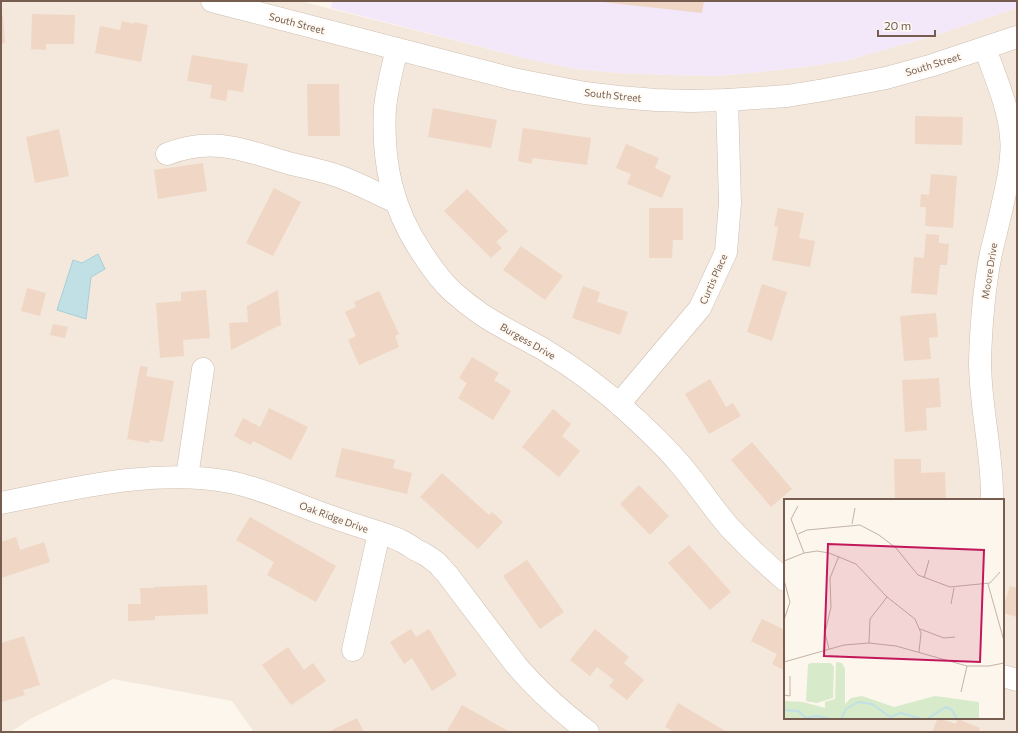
<svg xmlns="http://www.w3.org/2000/svg" width="1018" height="733" font-family="Commissioner,sans-serif">
<style>
.residential{fill:#f3e8db;fill-rule:evenodd}
.education{fill:#f3e8f9}
.water{fill:#c1e0e5;stroke:#a7cfd7}
.building{fill:#f0d6c5}
.lines{fill:none;stroke-linecap:round;stroke-linejoin:round}
.minor-casing{stroke:#cebeb1;stroke-width:23}
.minor{stroke:#fff;stroke-width:22}
.labels{text-anchor:middle;stroke-width:4;stroke-linejoin:round;paint-order:stroke}
.street-label{font-size:10px;fill:#775d4f;stroke:#fefaf3}
.inset-river{fill:none;stroke:#c1e0e5;stroke-width:2}
.inset-road{fill:none;stroke:#c3b4a8;stroke-width:1}
.view{fill:#c2185b;fill-opacity:0.15;stroke:#c2185b;stroke-width:2}
.inset-edge{fill:none;stroke:#775d4f;stroke-width:2}
</style>
<rect width="100%" height="100%" fill="#fcf6ec"/>
<path class="residential" d="M1,1H300L524,58L575,69L619,73L670,75L717,76L760,72L804,67L845,61L930,37L1017,8V732H254L232,701L113,679L30,719L11,732H1ZM785,500H1003V718H785Z"/>
<path class="education" d="M332,1H1017V8L930,37L845,61L804,67L760,72L717,76L670,75L619,73L575,69L524,58L331,8Z"/>
<path class="water" d="M98,254L105,269L91,277L86,319L57,310L73,260L82,263Z"/>
<g class="building">
<path d="M602,1H704L702,13L602,2Z"/>
<path d="M32,14L75,15L74,44H46V50L31,49Z"/>
<path d="M3,15L5,43L1,44V16Z"/>
<path d="M122,21L134,24V22L148,25L141,62L95,53L100,26L120,30Z"/>
<path d="M192,55L248,64L243,92L228,90L226,101L210,98L212,85L187,81Z"/>
<path d="M307,84H339L340,136H308Z"/>
<path d="M433,108L497,120L491,148L428,137Z"/>
<path d="M915,116L963,117L962,145L915,144Z"/>
<path d="M523,128L591,138L587,165L533,158L531,164L518,161Z"/>
<path d="M59,129L69,176L35,183L26,137Z"/>
<path d="M626,144L659,158L655,168L671,176L662,198L627,184L631,174L616,168Z"/>
<path d="M203,163L207,191L158,199L154,170Z"/>
<path d="M931,174L957,176L953,228L925,226L926,207H920L921,194L929,195Z"/>
<path d="M274,188L301,202L273,256L246,243Z"/>
<path d="M467,189L508,231L496,242L502,248L491,258L444,211Z"/>
<path d="M649,208H683V240H673L672,258H649Z"/>
<path d="M778,208L804,213L799,238L815,241L810,267L772,260L778,227L774,226Z"/>
<path d="M926,234L939,235V243L949,244L947,265H940L937,295L911,293L914,257L924,258Z"/>
<path d="M521,246L563,276L545,300L503,270Z"/>
<path d="M762,284L787,292L772,341L747,332Z"/>
<path d="M583,286L600,292L597,302L628,312L620,335L572,318Z"/>
<path d="M27,288L46,293L40,316L21,311Z"/>
<path d="M206,290L210,338L183,340L184,356L160,358L156,303L181,301V292Z"/>
<path d="M278,290L281,326H278L231,350L229,323L248,322L247,306Z"/>
<path d="M379,291L399,334L395,336L399,347L359,365L348,340L356,336L345,312L356,307L354,302Z"/>
<path d="M936,313L938,337L929,338L931,359L904,361L900,316Z"/>
<path d="M53,324L68,327L65,338L50,335Z"/>
<path d="M472,357L499,373L494,380L511,391L493,420L458,398L467,383L459,378Z"/>
<path d="M140,366L148,367L146,376L174,381L163,442L150,440L149,443L127,439Z"/>
<path d="M939,378L941,407L926,408L927,430L905,432L902,380Z"/>
<path d="M710,379L726,407L733,403L741,416L709,434L685,394Z"/>
<path d="M269,408L308,427L291,460L253,441L251,445L234,436L243,418L260,427Z"/>
<path d="M553,409L571,424L562,436L580,451L559,477L522,447Z"/>
<path d="M752,442L792,489L771,507L731,460Z"/>
<path d="M342,448L395,460L393,468L412,473L407,494L335,477Z"/>
<path d="M894,459H921V473L945,472L946,499L895,500Z"/>
<path d="M442,473L489,515L492,512L503,522L478,549L420,497Z"/>
<path d="M639,485L669,516L650,535L620,504Z"/>
<path d="M250,517L336,566L316,602L267,575L274,562L236,540Z"/>
<path d="M16,537L20,550L44,542L50,562L1,578V542Z"/>
<path d="M689,545L731,592L710,610L668,563Z"/>
<path d="M527,560L564,612L540,629L503,576Z"/>
<path d="M207,585L208,614L155,616V620L128,621V604H141L140,588H154V587Z"/>
<path d="M1010,586L1017,588V617L1003,613V607Z"/>
<path d="M762,619L785,630V671L772,664L777,654L751,641Z"/>
<path d="M411,629L416,637L429,629L457,675L432,691L412,658L404,664L390,642Z"/>
<path d="M595,629L629,657L624,663L644,680L627,700L609,686L614,680L597,667L590,676L570,660Z"/>
<path d="M24,636L40,685L23,690L25,695L2,702L1,699V643Z"/>
<path d="M288,647L304,670L313,663L326,681L291,705L262,665Z"/>
<path d="M678,703L727,732H674L665,727Z"/>
<path d="M462,705L510,732L447,731Z"/>
<path d="M357,718L364,732H328Z"/>
<path d="M938,718L956,724L958,719L980,728L978,732H932Z"/>
</g>
<g class="lines">
<g class="minor-casing">
<g id="minor">
<path d="M212,1L513,79L585,93L619,97L656,100L691,101L727,100L787,96L824,90L886,78L933,65L1017,37"/>
<path d="M985,48C995,77 1009,107 1011,137C1013,152 1010,166 1008,179C1003,204 997,229 991,253C984,288 981,326 980,361C980,408 993,454 992,500"/>
<path d="M397,49C392,69 387,88 385,108C382,162 392,209 422,253C431,267 441,281 453,292C462,300 471,307 481,314C500,327 522,337 543,349C573,367 602,388 628,412C645,428 663,444 678,462C697,483 712,508 731,529C748,547 766,564 785,580"/>
<path d="M167,154C213,136 244,150 288,163C304,167 320,170 335,175C356,182 376,193 396,202"/>
<path d="M619,404L700,308L726,252L730,203L727,100"/>
<path d="M187,477L203,369"/>
<path d="M1,503C76,488 158,467 235,483C270,491 301,507 335,518C354,525 373,530 392,537C401,540 409,545 416,550C423,553 431,558 437,563C440,566 443,570 447,574L516,665C537,690 562,712 588,732"/>
<path d="M353,650L379,533"/>
<path d="M1003,676L1017,680"/>
</g>
</g>
<use href="#minor" class="minor"/>
</g>
<g class="labels">
<g class="street-label">
<text transform="translate(297 23) rotate(15)" y="4">South Street</text>
<text transform="translate(933 64) rotate(-17)" y="4">South Street</text>
<text transform="translate(613 95) rotate(6)" y="4">South Street</text>
<text transform="translate(989 271) rotate(-81)" y="4">Moore Drive</text>
<text transform="translate(713 279) rotate(-66)" y="4">Curtis Place</text>
<text transform="translate(528 341) rotate(30)" y="4">Burgess Drive</text>
<text transform="translate(334 517) rotate(20)" y="4">Oak Ridge Drive</text>
</g>
</g>
<g transform="translate(784 499)">
<rect width="220" height="220" fill="#fcf6ec"/>
<path d="M52,163L58,164L61,170V205L67,199L78,197L110,208L151,197L195,203V220H0V202L19,203L41,209V203L51,200ZM28,164H47L50,168L49,199L33,204L22,202L24,165Z" fill="#d7eaca"/>
<path class="inset-river" d="M0,211L14,212L22,219L32,217L48,220M57,220L62,210L74,203L88,205L106,218L117,214L138,220M143,220L162,208L168,211L173,220"/>
<path class="inset-road" d="M14,7L7,20L20,54M68,25L71,9M14,35L23,31L76,26L95,36L112,49L134,76L166,88L206,84L216,73M0,62L20,54L33,52L45,54L72,65L103,98L131,120L137,134L135,153M140,79L145,61M0,81L6,103L0,121M204,85L220,142M167,105L170,89M136,130L160,139L171,138M85,144L86,120L103,98M45,150L41,134L47,108L46,79L55,57M0,163L60,146L85,144L112,147L183,167H205L220,164M177,193L183,167M0,196L6,197V177"/>
<path class="view" d="M44,45L200,51L196,163L40,157Z"/>
<rect width="220" height="220" class="inset-edge"/>
</g>
<rect width="1018" height="733" fill="none" stroke="#775d4f" stroke-width="4"/>
<path d="M878 30v6h57v-6" fill="none" stroke="#775d4f" stroke-width="2"/>
<text x="884" y="30" font-size="12" fill="#775d4f" stroke="#fefaf3" stroke-width="3" paint-order="stroke">20 m</text>
</svg>
